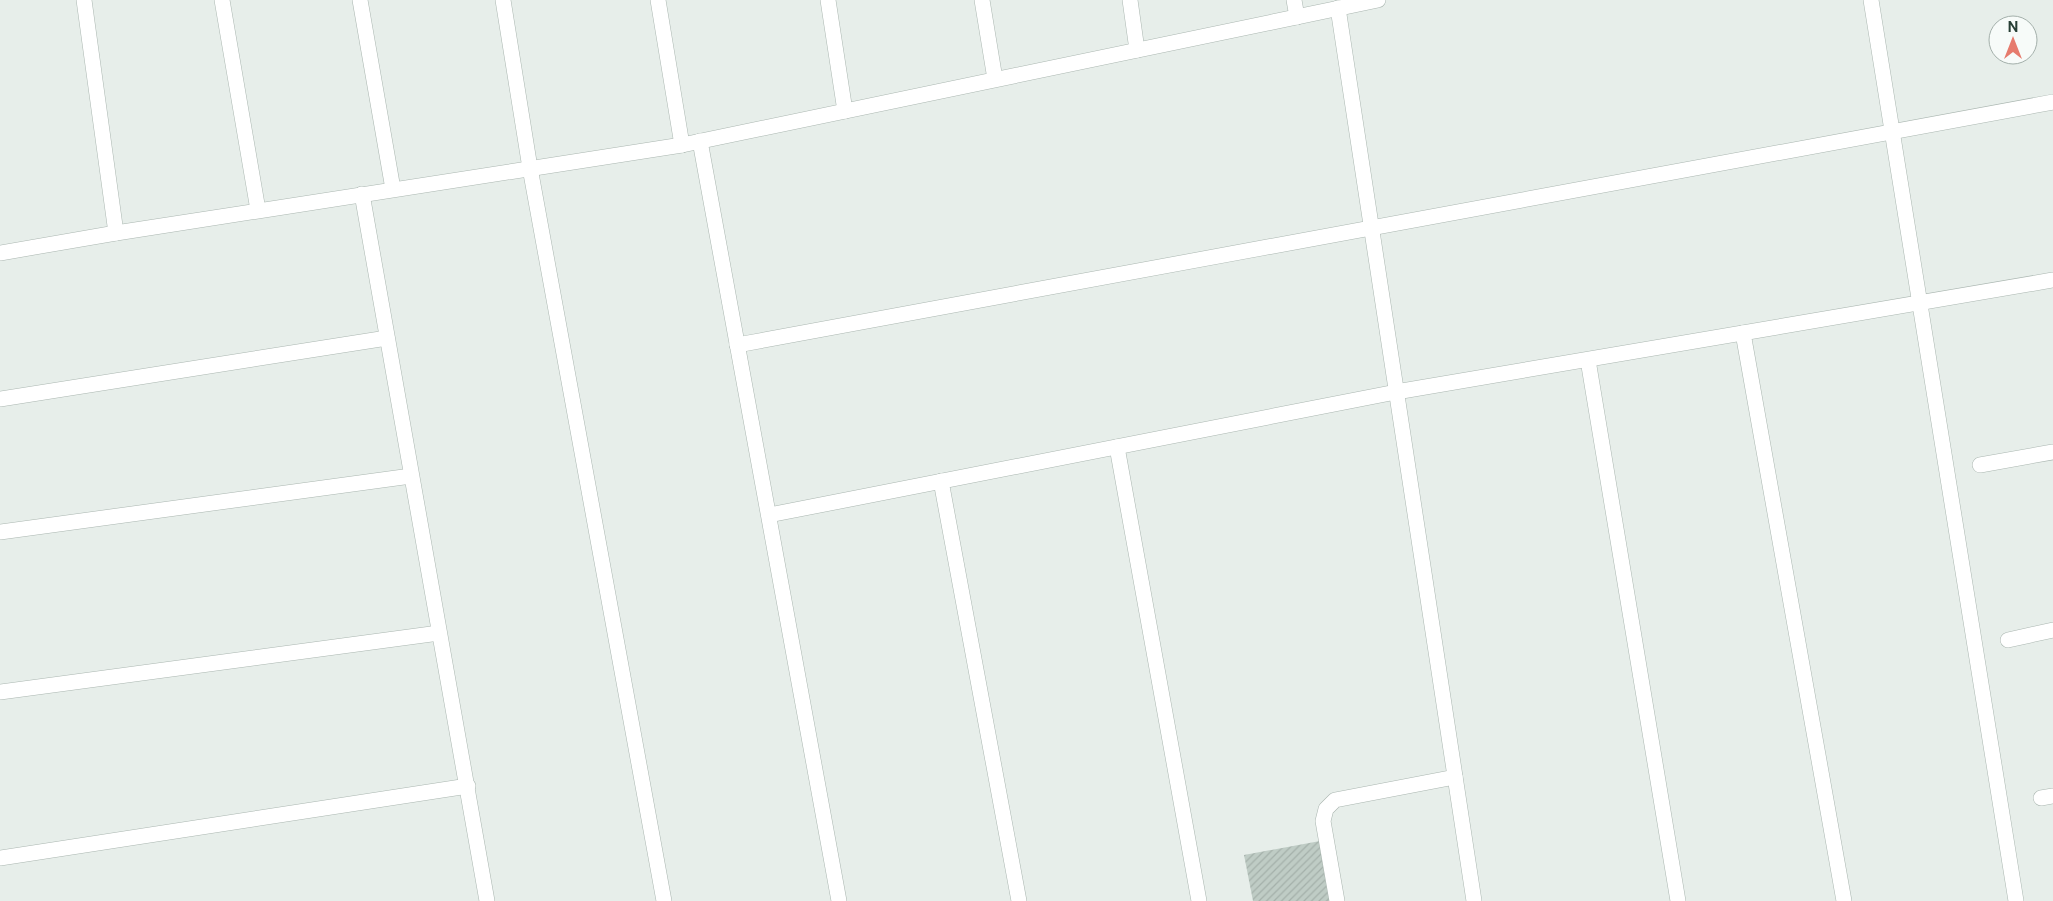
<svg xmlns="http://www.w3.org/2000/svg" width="2053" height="901" font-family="'Public Sans',sans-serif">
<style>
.building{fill:url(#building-hatch)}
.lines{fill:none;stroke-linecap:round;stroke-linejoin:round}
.minor-casing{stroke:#aab6b0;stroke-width:16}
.minor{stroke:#fff;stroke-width:15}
</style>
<defs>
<pattern id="building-hatch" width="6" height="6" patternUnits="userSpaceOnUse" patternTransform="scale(1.25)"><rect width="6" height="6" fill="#bfccc5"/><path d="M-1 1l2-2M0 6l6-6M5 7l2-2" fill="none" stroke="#a4b0aa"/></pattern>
</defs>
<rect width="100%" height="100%" fill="#e7eeea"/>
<path class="building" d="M1320,841L1330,901H1253L1244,855Z"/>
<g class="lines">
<g class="minor-casing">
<g id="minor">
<path d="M84,0L116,233"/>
<path d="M222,0L258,210"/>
<path d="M360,0L393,189"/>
<path d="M503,0L530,168L664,901"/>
<path d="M658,0L682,145"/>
<path d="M828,0L845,111"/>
<path d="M982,0L995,79"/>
<path d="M1130,0L1137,50"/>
<path d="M1294,0L1297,17"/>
<path d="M1871,0L2016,901"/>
<path d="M1338,8L1474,901"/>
<path d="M700,141L839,901"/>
<path d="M362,194L487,901"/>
<path d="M0,253L116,233L682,145L1378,0"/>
<path d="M1743,333L1844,901"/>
<path d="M737,345L2053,102"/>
<path d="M1588,360L1678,901"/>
<path d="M0,399L387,338"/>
<path d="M1117,447L1199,901"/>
<path d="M1980,465L2053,452"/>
<path d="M941,481L1019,901"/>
<path d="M769,515L1396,392L2053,280"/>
<path d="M0,532L411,476"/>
<path d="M2008,640L2053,630"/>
<path d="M0,692L439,633"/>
<path d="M2041,798L2053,796"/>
<path d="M0,858L468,786"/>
<path d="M1337,901L1323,821L1326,809L1335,800L1455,777"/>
</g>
</g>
<use href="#minor" class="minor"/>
</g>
<g transform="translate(2013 40)"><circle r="24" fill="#f7fbf9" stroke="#a4b0ab"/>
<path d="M0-4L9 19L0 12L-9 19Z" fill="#e67b6d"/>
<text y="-8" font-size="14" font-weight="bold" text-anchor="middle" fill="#273f35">N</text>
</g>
</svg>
